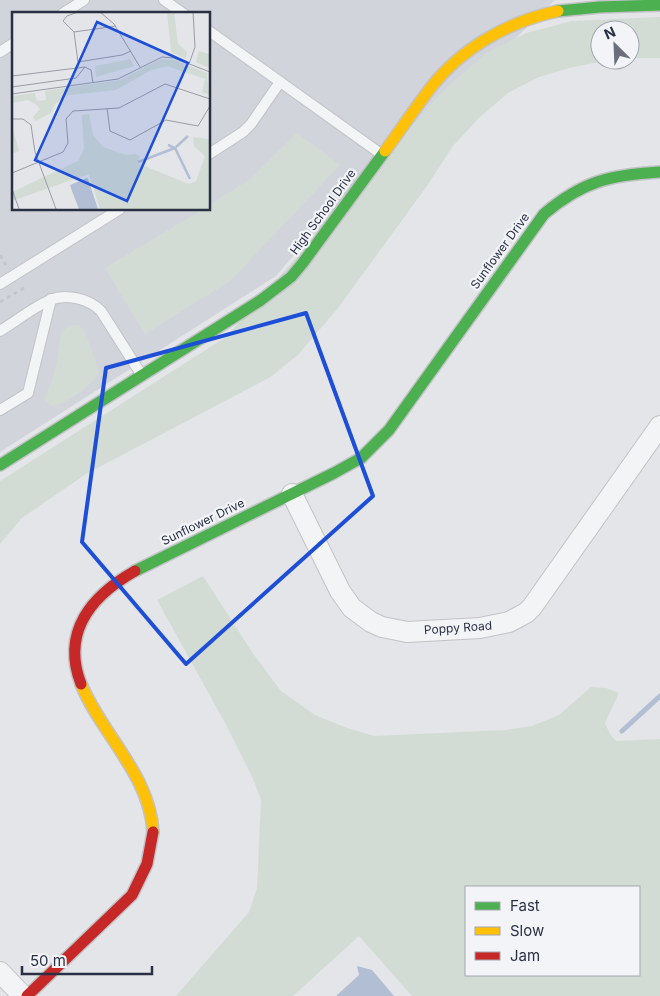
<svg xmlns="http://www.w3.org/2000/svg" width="660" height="996" font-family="Inter,sans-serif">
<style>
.built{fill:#d2d4db;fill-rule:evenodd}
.green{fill:#d3dcd4;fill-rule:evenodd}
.water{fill:#b2bed4}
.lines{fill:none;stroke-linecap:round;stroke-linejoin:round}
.stream{stroke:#b2bed4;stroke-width:5}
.lane-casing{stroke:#c2c3c6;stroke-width:12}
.street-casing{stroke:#c2c3c6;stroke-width:22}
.fast-casing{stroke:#c2c3c6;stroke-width:14}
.slow-casing{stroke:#c2c3c6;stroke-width:14}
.jam-casing{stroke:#c2c3c6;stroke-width:14}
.path{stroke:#c5c6cb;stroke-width:3;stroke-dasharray:4 4;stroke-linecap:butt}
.lane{stroke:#f3f4f6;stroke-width:10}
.street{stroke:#f3f4f6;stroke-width:20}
.fast{stroke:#4caf50;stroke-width:11}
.slow{stroke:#ffc107;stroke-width:11}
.jam{stroke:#c62828;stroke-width:11}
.marked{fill:none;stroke:#1d4ed8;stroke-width:4;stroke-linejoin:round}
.labels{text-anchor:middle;stroke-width:4.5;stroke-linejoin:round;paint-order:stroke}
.street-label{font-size:12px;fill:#2a3043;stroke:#f2f4f8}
.inset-river{fill:none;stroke:#b2bed4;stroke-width:2.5}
.inset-road{fill:none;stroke:#9a9da6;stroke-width:1}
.view{fill:#1d4ed8;fill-opacity:0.15;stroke:#1d4ed8;stroke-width:2.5}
.inset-edge{fill:none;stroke:#2a3043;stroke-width:2.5}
</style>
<rect width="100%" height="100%" fill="#e4e5e8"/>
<path class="built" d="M0,0H555L300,248L276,276L0,452ZM14,14H209V209H14Z"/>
<g class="green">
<path d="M660,17V58H630V30H600V60H609L569,68L539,77L508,93L479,118L453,146L427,186L338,308L298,355L269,378L86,474L22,518L0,544V481L226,337L442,92L486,53L526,33L572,21Z"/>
<path d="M297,133L340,165L230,281L145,334L105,268L203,209H209V205L249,180Z"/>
<path d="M74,325H79L85,332L99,372C94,384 65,405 51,406L46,401L45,398L56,367L61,333L66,328Z"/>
<path d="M203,576L252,652L281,691L315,715L347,728L374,736L505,730L532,726L559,715L591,687L606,688L619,693L605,723L610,734L616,741L660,739V996H412L359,936L293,996H176L249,912L257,888L261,799L253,779L225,723L157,600ZM639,887V975H466V887Z"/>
</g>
<path class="water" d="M357,966L372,970L394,996H336L359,975Z"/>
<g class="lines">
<path class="stream" d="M622,731L660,696"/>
<g class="lane-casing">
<g id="lane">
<path d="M164,0L184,14"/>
<path d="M62,14L84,0"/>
<path d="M209,31L381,154"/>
<path d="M0,52L14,43"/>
<path d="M209,154L243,132L251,124L280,82"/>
<path d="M0,284L120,209"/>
<path d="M0,331C16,321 34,307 50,300C67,293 89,299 101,311L141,374"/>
<path d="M0,410L28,393L51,299"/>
</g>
</g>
<g class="street-casing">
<g id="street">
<path d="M292,494L340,591L352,608L371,622L382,627L407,632L480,628L509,622L526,613L532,607L660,426"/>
<path d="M0,972L23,996"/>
</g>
</g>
<g class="fast-casing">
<g id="fast">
<path d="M558,11L600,7L660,5"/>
<path d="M0,465L261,300L291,277L302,264L385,151"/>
<path d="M135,571L334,473L361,458L389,430L544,214C583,181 610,175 660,172"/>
</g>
</g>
<g class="slow-casing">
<g id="slow">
<path d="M385,151C401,129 416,107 432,86C463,47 510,21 558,11"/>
<path d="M81,684C102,735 150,775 153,832"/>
</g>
</g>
<g class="jam-casing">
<g id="jam">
<path d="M81,684C61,632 91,596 135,571"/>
<path d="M27,996L132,895L147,864L153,832"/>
</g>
</g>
<g class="path">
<path d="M0,255L6,265"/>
<path d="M0,302L24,288"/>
</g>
<use href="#lane" class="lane"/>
<use href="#street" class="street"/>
<use href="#fast" class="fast"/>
<use href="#slow" class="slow"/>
<use href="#jam" class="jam"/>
</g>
<path class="marked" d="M306,313L373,496L186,664L82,542L106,368Z"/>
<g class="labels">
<g class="street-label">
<text transform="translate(323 212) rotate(-54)" y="4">High School Drive</text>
<text transform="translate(500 251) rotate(-54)" y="4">Sunflower Drive</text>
<text transform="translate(203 522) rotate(-26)" y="4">Sunflower Drive</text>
<text transform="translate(458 628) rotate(-4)" y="4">Poppy Road</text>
</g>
</g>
<g transform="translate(12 12)">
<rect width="198" height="198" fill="#e4e5e8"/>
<path d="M155,0H162L166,32L175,40L174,47L159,40ZM187,39L197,42V56L184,50ZM118,47L122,54L84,65L83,54ZM149,47L163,48L195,61L197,83L190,80L193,67L155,54L139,58L104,78L56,83L43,92L39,101L24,109L21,105L28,97L25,93L16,88L0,91V84L23,81L25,89L34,88L33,79L108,68ZM77,102L81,123L91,135L114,143L124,142L128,144L125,151L177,172L184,169L193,144L182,134L181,125L197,127V197H88L77,162L0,189V180L66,149L72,137L70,103ZM0,113L7,139L0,142Z" fill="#d3dcd4"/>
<path d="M75,166L76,167L86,197H67L60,179L58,173Z" fill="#b2bed4"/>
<path class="inset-river" d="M156,133L163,136L178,167M164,135L176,124M126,150L163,136"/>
<path class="inset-road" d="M66,0L55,4L51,9L62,20L104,14M88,0L102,12L128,55M62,20L66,50L110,43L119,39M177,52L183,35L181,0M0,64L73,55L79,58L81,71M0,75L64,66L73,55M0,82L106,67L150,45L162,46L198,60M95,96L98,119L118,128L154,108L186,114L198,94M0,107H11L19,113L23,140L44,197M0,161L51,140L56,131L54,107L61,99L107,96L153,72L198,87M0,177L7,197"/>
<path class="view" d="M85,10L176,51L115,189L23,148Z"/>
<rect width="198" height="198" class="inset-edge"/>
</g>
<rect x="465" y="886" width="175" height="90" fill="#f2f4f8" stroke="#a2a6b0"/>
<rect x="475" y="902" width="25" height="8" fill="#4caf50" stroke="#a2a6b0"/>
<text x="510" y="911" font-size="15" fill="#2a3043">Fast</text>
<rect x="475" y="927" width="25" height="8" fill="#ffc107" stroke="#a2a6b0"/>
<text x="510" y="936" font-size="15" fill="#2a3043">Slow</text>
<rect x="475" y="952" width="25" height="8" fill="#c62828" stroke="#a2a6b0"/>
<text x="510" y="961" font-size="15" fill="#2a3043">Jam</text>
<g transform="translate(615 45) rotate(336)"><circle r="24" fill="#f2f4f8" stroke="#a2a6b0"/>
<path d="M0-4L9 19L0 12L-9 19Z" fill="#6b6f7d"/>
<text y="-8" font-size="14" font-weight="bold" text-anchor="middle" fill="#2a3043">N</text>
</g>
<path d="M22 966v8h130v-8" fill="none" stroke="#2a3043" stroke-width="2.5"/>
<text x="30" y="966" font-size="15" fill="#2a3043" stroke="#f2f4f8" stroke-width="4" paint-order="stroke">50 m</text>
</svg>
